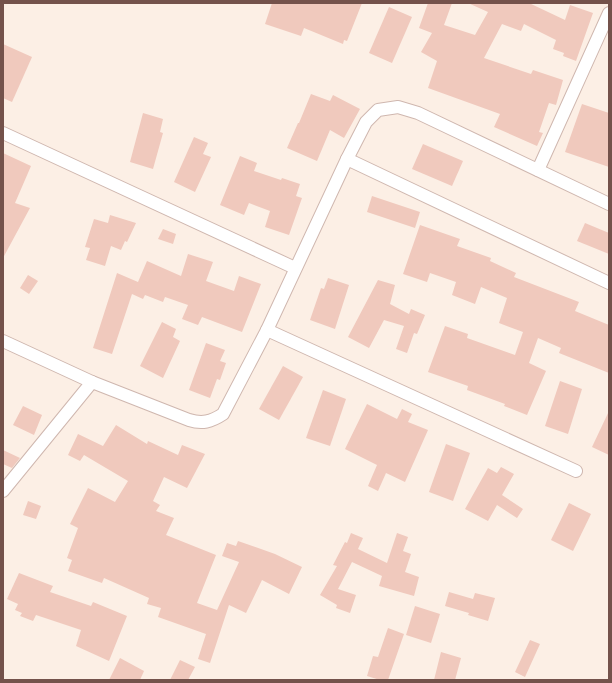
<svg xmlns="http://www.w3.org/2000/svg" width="612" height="683" font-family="'IBM Plex Sans',sans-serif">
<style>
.building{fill:#f0c9bd}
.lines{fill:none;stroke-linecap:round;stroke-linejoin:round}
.street-casing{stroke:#cfb7af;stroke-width:14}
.street{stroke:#fff;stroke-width:12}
</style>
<rect width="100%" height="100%" fill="#fcefe5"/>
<g class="building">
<path d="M272,3H362L347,41L344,40L343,44L304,28L301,36L265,24Z"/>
<path d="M428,3H452L444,25L475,35L488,12L468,3H529L565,20L570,5L593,13L576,61L563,56L564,53L553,49L556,40L524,24L521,31L502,24L484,58L531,74L533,70L563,80L556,105L549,103L539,132L543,133L537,146L494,127L500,114L428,88L437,61L421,52L432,33L419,28Z"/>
<path d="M389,7L412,17L392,63L369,53Z"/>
<path d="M3,44L32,57L12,102L3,98Z"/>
<path d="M311,94L330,101L333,95L360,109L344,138L330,130L317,161L287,148L298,123H299Z"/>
<path d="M582,104L609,113V167L565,152Z"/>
<path d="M143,113L163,119L160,132L163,133L153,169L130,162Z"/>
<path d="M194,137L208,143L203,154L211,157L195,192L174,182Z"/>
<path d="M423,144L463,161L452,186L412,169Z"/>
<path d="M3,153L31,166L15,203L30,208L3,258Z"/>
<path d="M240,156L257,163L254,171L281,180L282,178L300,184L296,196L302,198L289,235L265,227L270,211L249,203L244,215L220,205Z"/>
<path d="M372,196L420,212L415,228L367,212Z"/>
<path d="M110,215L136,223L127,242L125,241L121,250L111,246L105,266L86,260L90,248L85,247L94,219L108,223Z"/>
<path d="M585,223L609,233V254L577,241Z"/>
<path d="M420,225L460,239L457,246L491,258L490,261L516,273L514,277L579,302L575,311L609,325V373L559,353L561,348L538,338L529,363L546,371L527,415L504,406L505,404L467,390L468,386L428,372L445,326L468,334L467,338L515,355L523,332L499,323L507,298L481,287L475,304L452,295L456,282L430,273L427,282L403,274Z"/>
<path d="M163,229L176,234L173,244L158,239Z"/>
<path d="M188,254L213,262L206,281L234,291L239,276L261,284L242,332L202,317L198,325L182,319L188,305L165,297L163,302L145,295L143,299L132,294L112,354L93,348L117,273L138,282L147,261L181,276Z"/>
<path d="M28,275L38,281L29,294L20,288Z"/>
<path d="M328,278L349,285L335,329L310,320L321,288L324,289Z"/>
<path d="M378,280L395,285L390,304L409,314L411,309L425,315L417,334L414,333L407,353L396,349L404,326L384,320L369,348L348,337Z"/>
<path d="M162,322L176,329L173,337L180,341L163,378L140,366Z"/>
<path d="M206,343L225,350L220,361L226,363L220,380L217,379L210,398L189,390Z"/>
<path d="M283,366L303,377L279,420L259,409Z"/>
<path d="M560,381L582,389L568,434L545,426Z"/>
<path d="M323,390L346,399L330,446L306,438Z"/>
<path d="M367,404L397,419L402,409L412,414L408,422L428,430L405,482L386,473L378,491L368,486L377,465L345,449Z"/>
<path d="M23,406L42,415L34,435L13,425Z"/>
<path d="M609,411V455L592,447Z"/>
<path d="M116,425L147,444L148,441L178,455L182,445L205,454L187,488L164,477L153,501L160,505L156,511L174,518L166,535L216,555L197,603L217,610L239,562L222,556L227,543L236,546L238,541L275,554L302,567L289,594L262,580L246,613L229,605L210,663L198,659L206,634L158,617L161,608L147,604L149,598L104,578L102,583L68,571L72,560L67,558L78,528L70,524L88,488L115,502L128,481L84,455L80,461L68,455L78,434L103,446Z"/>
<path d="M446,444L470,453L453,501L429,492Z"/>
<path d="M3,450L20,458L12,468L3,464Z"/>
<path d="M501,467L514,474L502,495L523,509L517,518L497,505L488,521L465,509L488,468L497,473Z"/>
<path d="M28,501L41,506L36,519L23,515Z"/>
<path d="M569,503L591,514L573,551L551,540Z"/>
<path d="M351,533L363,538L358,549L387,563L397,533L408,537L403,551L411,554L405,572L419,577L414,596L379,586L382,576L352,562L338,589L356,595L350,613L336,608L337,605L320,595L337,566L333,565L345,542L347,543Z"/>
<path d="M19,573L53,586L50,592L91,606L93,602L127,616L109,661L76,646L81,630L36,615L33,621L20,616L22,613L15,610L18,604L7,599Z"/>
<path d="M449,592L473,599L475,593L495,598L488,621L468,615L469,613L445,606Z"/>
<path d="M415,606L440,614L431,643L406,635Z"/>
<path d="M388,628L404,634L388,680H380L367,676L373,656L378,657Z"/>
<path d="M530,640L540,644L525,677L515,672Z"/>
<path d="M441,652L461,658L455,680H434Z"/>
<path d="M120,658L144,671L140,680H109Z"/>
<path d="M180,660L195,667L188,680H170Z"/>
</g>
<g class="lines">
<g class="street-casing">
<g id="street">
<path d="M3,133L295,268"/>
<path d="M347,159L609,283"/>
<path d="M538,170L609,13"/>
<path d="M267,330L576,471"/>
<path d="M3,341L92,382L189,420C202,424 211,422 223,414L267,330L347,159L366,122L378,110L398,107L418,113L609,204"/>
<path d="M3,491L92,382"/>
</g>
</g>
<use href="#street" class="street"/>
</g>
<rect width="612" height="683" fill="none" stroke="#74524b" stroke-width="8"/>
</svg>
